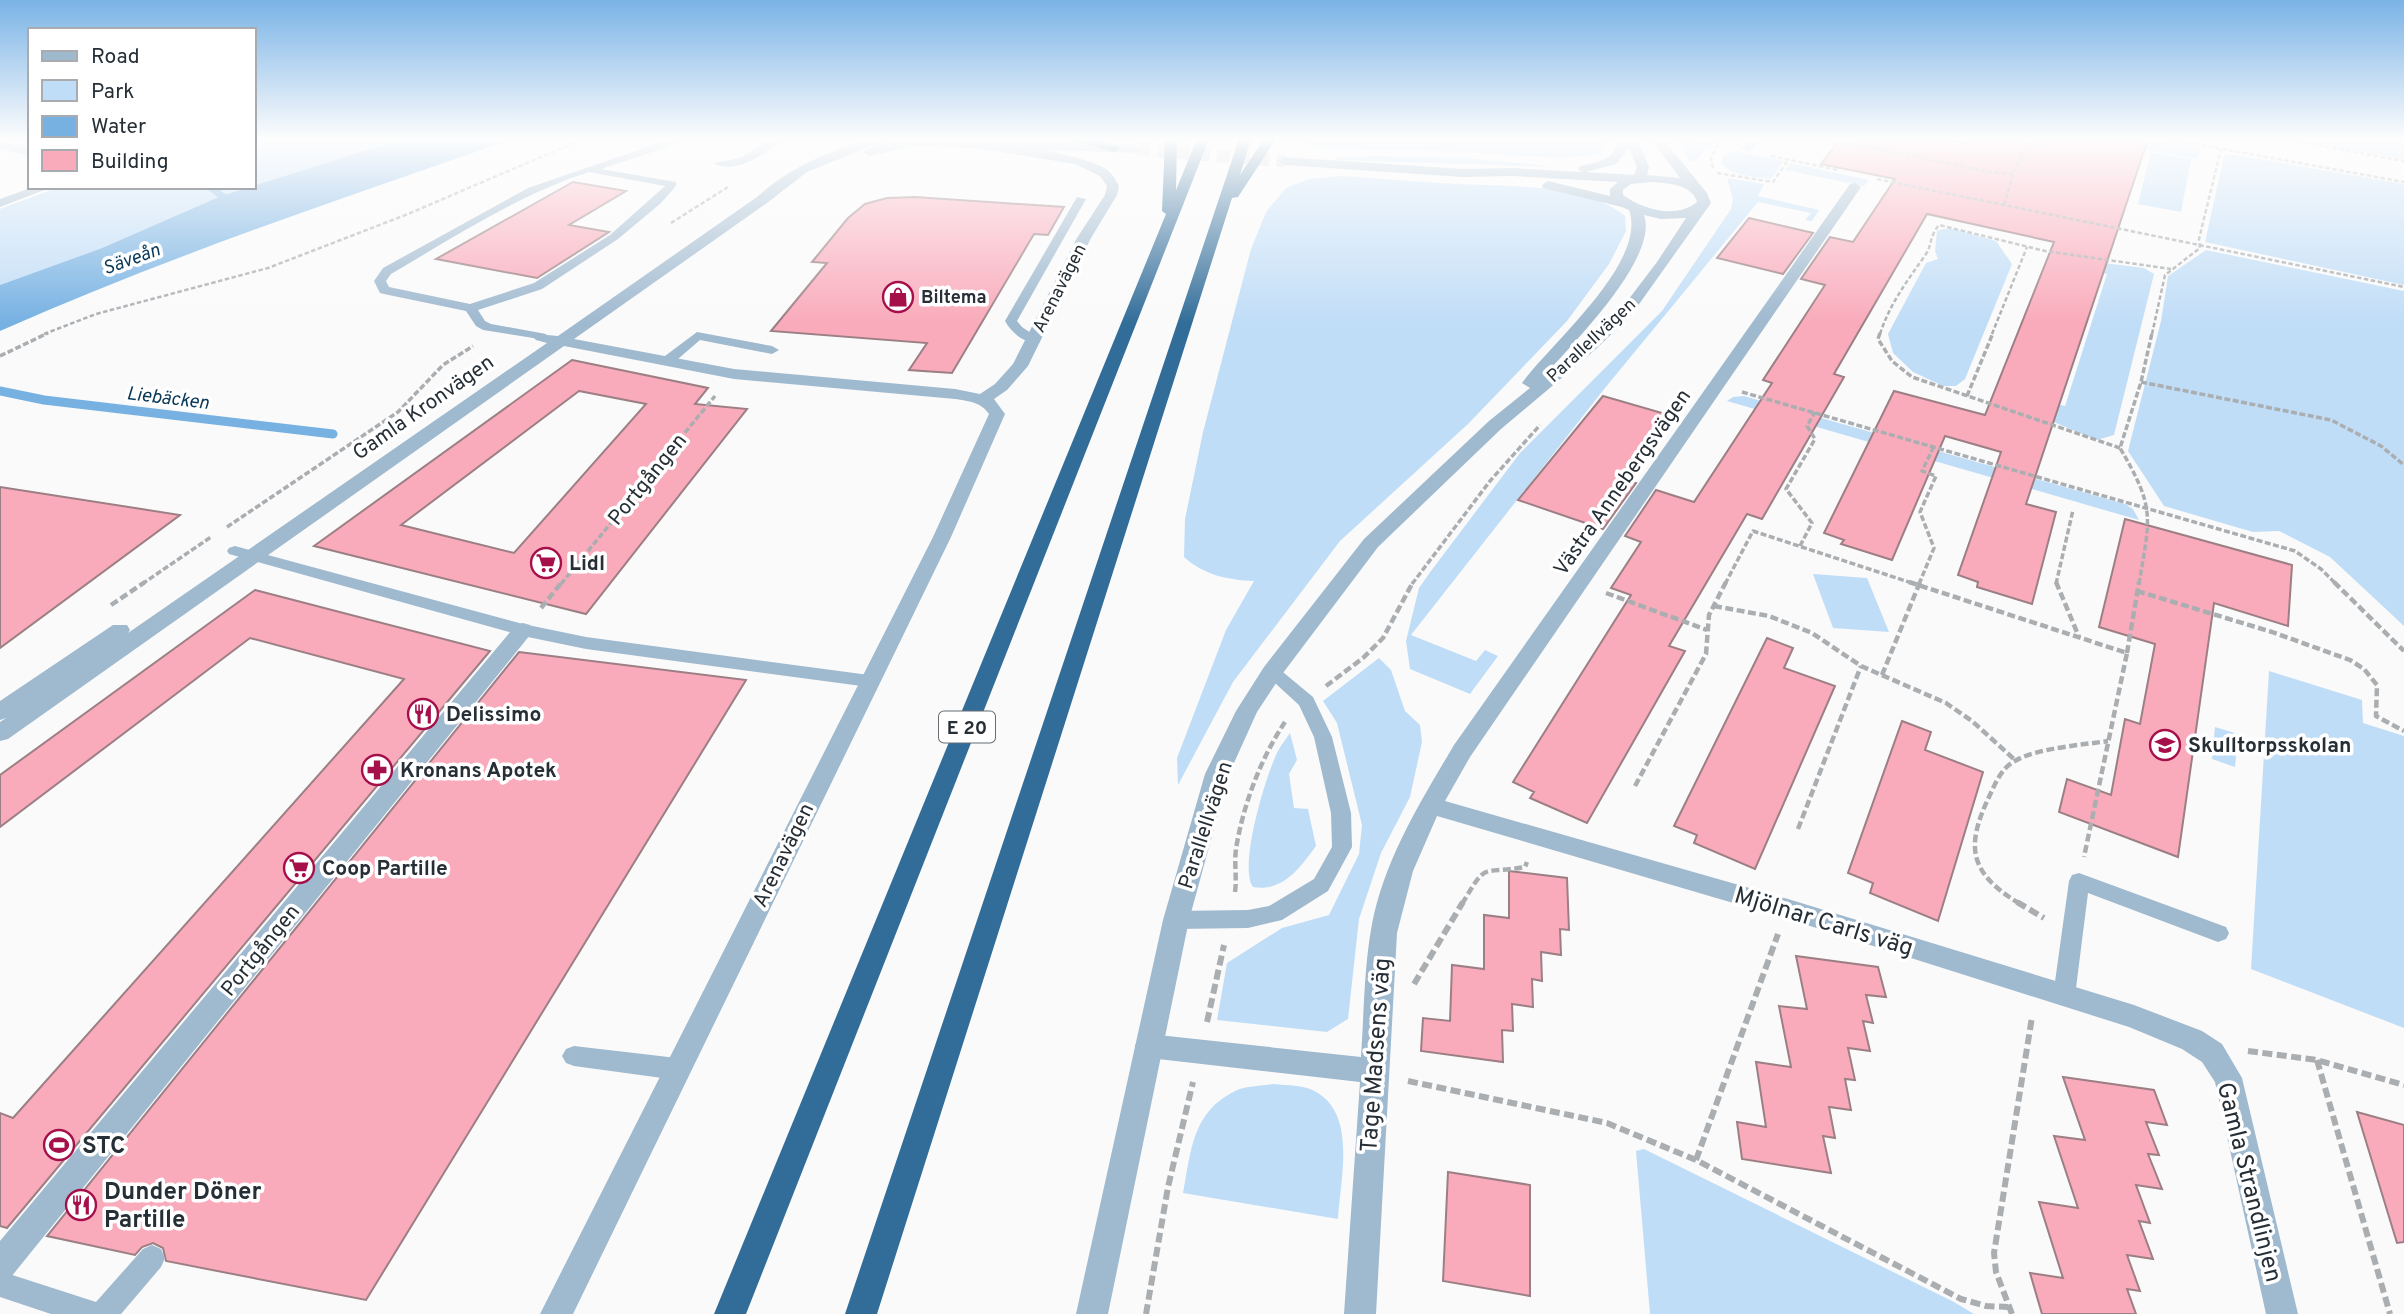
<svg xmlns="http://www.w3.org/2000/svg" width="2404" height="1314" font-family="Overpass,sans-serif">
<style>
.green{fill:#c0ddf7}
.water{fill:#76b1e2}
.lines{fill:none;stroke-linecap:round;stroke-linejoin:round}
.stream-far1{stroke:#76b1e2;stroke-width:7}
.stream{stroke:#76b1e2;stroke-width:9}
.building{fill:#f9abbb;stroke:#9c7f84;stroke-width:2;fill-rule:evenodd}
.tertiary-tunnel{stroke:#d0d1d3;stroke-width:13;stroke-dasharray:13 7;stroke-linecap:butt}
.path-far3{stroke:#abaeb1;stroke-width:2.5;stroke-dasharray:4.5 2.5;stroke-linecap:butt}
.path-far2{stroke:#abaeb1;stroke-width:3.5;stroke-dasharray:6 2.5;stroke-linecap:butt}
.path-far1{stroke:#abaeb1;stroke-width:4.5;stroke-dasharray:8 3.5;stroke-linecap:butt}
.path{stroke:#abaeb1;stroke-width:6;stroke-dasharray:10 4.5;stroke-linecap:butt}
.service{fill:#9fb9cf;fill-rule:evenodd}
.pedestrian{fill:#9fb9cf;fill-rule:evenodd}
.minor{fill:#9fb9cf;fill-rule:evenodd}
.tertiary{fill:#9fb9cf;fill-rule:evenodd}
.motorway{fill:#326d99;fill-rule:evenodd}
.labels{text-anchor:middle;stroke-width:7;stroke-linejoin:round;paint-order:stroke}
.far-street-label{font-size:18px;fill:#262e36;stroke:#fff}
.far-poi-label{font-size:18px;font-weight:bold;fill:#262e36;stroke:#fff;text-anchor:start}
.far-water-label{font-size:19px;font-style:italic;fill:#083858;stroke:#fff}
.shield{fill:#fff;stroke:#676d72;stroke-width:2}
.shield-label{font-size:19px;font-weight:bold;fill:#262e36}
.street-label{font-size:21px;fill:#262e36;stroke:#fff}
.poi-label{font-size:21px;font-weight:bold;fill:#262e36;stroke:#fff;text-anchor:start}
.near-street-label{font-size:24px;fill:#262e36;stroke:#fff}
.near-poi-label{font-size:24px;font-weight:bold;fill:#262e36;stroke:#fff;text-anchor:start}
</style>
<rect width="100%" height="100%" fill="#fafafa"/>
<g class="green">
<path d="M254,139H403L254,187Z"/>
<path d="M1303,139H1604L1605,143L1599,154L1562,158L1442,151L1318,148L1308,145Z"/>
<path d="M1682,139H1716L1695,161H1690L1681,147Z"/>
<path d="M2040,139H2153L2200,148L2197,159L2144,149Z"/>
<path d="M2292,139H2404V159Z"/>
<path d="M1737,151L1784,161L1771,179C1754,176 1731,177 1721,162L1724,155Z"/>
<path d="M2151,152L2191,159L2181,212L2138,204Z"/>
<path d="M2229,154L2404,184V285L2205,242L2224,156Z"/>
<path d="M1379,156L1466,158L1561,167L1336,160V157Z"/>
<path d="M1790,163L1869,180L1864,186L1785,170Z"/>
<path d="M1342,176C1375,178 1408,181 1440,183C1493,187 1583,181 1625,216L1626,231L1609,264L1567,321L1468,424L1340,541L1233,682L1178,785L1177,758L1226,630L1254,581C1228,580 1204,575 1184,557L1185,519L1203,432L1251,249L1266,212L1286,188L1309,179Z"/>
<path d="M1727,178L1764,184L1758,196L1819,210L1812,221L1805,220L1811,213L1758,202L1605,388L1411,635L1476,661L1485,650L1498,656L1470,694L1410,669L1406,641L1419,588L1431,571L1520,453L1662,311L1731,209L1733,200Z"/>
<path d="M59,187H252L221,196L102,248L0,285V209Z"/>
<path d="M1943,229H1953L1996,241L2012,264L1965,379L1956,386H1943L1913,372L1893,353L1888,334L1926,263L1938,259L1935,251L1937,231Z"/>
<path d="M2206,250L2404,291V626L2330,557L2279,531L2253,532L2164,506L2128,451L2161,321L2168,276Z"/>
<path d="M2080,260L2144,268L2154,274L2114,435L2097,440L2027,411L2028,398L2065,406L2107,274L2075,267Z"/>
<path d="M1744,396L2125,504L2133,509L2139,520L1727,401L1733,397Z"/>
<path d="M1813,574L1867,578L1889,632L1833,628Z"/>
<path d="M1379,658L1391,670L1405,711L1420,725L1422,742L1410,797L1381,853L1359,919L1348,1019L1327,1032L1217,1020L1227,963L1282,928L1329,915L1359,854L1362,825L1337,723L1323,701Z"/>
<path d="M2269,671L2362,700L2363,723L2404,736V1028L2251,969Z"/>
<path d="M2215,727L2238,734L2235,767L2212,759Z"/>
<path d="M1290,733L1297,760L1289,774L1294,808L1308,809L1316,846C1300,868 1283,892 1253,887C1238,867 1266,774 1278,751C1281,745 1286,739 1290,733Z"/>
<path d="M1272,1084C1284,1085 1300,1085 1310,1089C1359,1109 1340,1179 1338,1219L1183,1193C1191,1151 1192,1112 1235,1091C1245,1086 1261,1086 1272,1084Z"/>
<path d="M1644,1149L1954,1302L1974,1314H1650L1636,1151Z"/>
</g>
<path class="water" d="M403,139H513C340,199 167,257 0,331V285L102,248L221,196Z"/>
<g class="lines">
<path class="stream-far1" d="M210,187L233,204"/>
<path class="stream" d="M0,391L44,400L333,434"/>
</g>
<g class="building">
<path d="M1840,139H1946L1966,143L1968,139H2148L2026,504L2056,512L2032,604L1977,587L1978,582L1958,575L2001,452L1945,436L1892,560L1841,544L1844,540L1824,533L1894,391L1985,415L2054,242L1927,214L1834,374L1844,377L1762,519L1747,514L1669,646L1685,651L1587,823L1530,798L1534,792L1513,782L1631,595L1611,588L1641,542L1625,536L1656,490L1694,502L1772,383L1763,380L1825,285L1801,279L1830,237L1853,242L1895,179L1821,164Z"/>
<path d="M573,182L626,191L569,225L609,232L537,278L436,259Z"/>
<path d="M915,197L1064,207L1048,235L1034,234L952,373L909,370L927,343L771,331L827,263L812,262L848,218L865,204L887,198Z"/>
<path d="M1749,218L1813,233L1783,274L1717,258Z"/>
<path d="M572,360L708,388L695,404L747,409L586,614L314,546ZM579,391L646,404L514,553L401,525Z"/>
<path d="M1603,396L1669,415L1623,479L1636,483L1603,529L1518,500Z"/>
<path d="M0,487L180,515L0,648Z"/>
<path d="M2125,519L2292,565L2288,626L2214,603L2178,857L2059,812L2067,779L2111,795L2125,719L2140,724L2155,644L2099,627Z"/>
<path d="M255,590L490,651L7,1228L0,1226V1113L13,1118L404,679L250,638L0,827V775Z"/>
<path d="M1767,638L1793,648L1784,668L1835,686L1755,869L1694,843L1697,835L1674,826Z"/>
<path d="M519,652L746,680L366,1300L166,1261L163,1248L153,1243L142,1247L135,1255L47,1236Z"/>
<path d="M1902,721L1931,732L1925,750L1983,772L1938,921L1870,893L1873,883L1848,873Z"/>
<path d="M1509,871L1567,878L1569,930L1560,929L1561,955L1541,952L1542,981L1532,979L1533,1007L1512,1004L1513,1031L1502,1030L1503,1062L1421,1051L1423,1018L1450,1021L1452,965L1484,969V915L1509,918Z"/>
<path d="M1796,956L1878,967L1886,997L1866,995L1873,1023L1863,1021L1870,1051L1848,1048L1855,1080L1845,1079L1851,1110L1829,1107L1835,1138L1823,1136L1831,1173L1742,1159L1737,1122L1766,1127L1756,1062L1791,1067L1779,1006L1807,1009Z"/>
<path d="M2063,1077L2154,1090L2167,1125L2146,1122L2159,1155L2148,1154L2162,1189L2136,1185L2150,1223L2139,1221L2153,1259L2127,1255L2140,1291L2127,1289L2136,1314H2042L2030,1273L2063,1278L2039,1202L2078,1208L2054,1136L2085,1140Z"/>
<path d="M2357,1112L2404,1125V1242L2397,1243Z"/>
<path d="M1448,1172L1530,1185V1296L1443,1281Z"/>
</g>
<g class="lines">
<path class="tertiary-tunnel" d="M1137,149L1284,161"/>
<g class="path-far3">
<path d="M1830,139L1990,172L2013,174"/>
<path d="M2167,139L2404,182"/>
<path d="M2284,139L2404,161"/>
<path d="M1688,140L1718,145"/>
<path d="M1771,156L1838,170"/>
<path d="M1713,168L1711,158L1720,139"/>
<path d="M1717,173L1773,182L1788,160"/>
<path d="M1877,179L2404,287"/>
<path d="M2004,205L2013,174L2030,139"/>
<path d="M671,223L728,187"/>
<path d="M44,334L96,314L268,268L408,214L583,139"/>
<path d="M1880,334C1890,303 1908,280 1926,254C1932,245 1929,237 1939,225L2045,251L2171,269"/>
<path d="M1992,334L2027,247"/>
<path d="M2152,334L2165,275L2200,248L2199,239L2221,149"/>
</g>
<g class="path-far2">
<path d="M1880,333L1878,339L1892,361L1912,377L2120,448"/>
<path d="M0,356L48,333"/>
<path d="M2141,382L2331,420L2381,446L2404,465"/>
<path d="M1742,392L2295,551L2321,569L2336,584"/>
<path d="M1967,396L1993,333"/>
<path d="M227,527L398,412L443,365L473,346"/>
<path d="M1800,546L1812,523L1786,489L1815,439L1807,426L1815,412"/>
<path d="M142,584L211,537"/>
<path d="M561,584L715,396"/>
<path d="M1412,584L1490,481L1540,425"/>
<path d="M1725,584L1753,531L1915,584"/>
<path d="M1919,584L1934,548L1920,512L1936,476L1922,471L1934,446"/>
<path d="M2056,584L2073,510"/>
<path d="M2139,584C2150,517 2156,509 2120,448L2141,382L2152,333"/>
</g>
<g class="path-far1">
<path d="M1909,582L2127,653L2084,857"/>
<path d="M2056,582L2079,637"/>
<path d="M2334,582L2404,651"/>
<path d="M2137,591L2272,632L2350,660L2364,669L2377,685L2376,716L2404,731"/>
<path d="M1606,593L1707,630"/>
<path d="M111,605L145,582"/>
<path d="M1714,606L1769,616L1812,633L1861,666L1946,703L1972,721L2015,760"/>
<path d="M541,608L562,582"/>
<path d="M2127,653L2139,582"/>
<path d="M1882,675L1920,582"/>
<path d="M1326,686L1363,658L1383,638L1413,582"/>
<path d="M1635,786L1706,654L1709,615L1726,582"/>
<path d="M1798,829L1861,666"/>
<path d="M1235,892C1237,878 1234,863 1236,849C1243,805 1261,758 1285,722"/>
<path d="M1462,904C1488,860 1480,875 1525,867L1527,862"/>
<path d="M2020,904C1971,874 1964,849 1989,797C1995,784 2001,769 2013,762C2035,748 2082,745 2108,741"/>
</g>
<g class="path">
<path d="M2017,902L2044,918"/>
<path d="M1414,984L1463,902"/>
<path d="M1207,1022L1224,945"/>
<path d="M2248,1051L2317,1060L2404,1085"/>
<path d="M2317,1060L2390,1314"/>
<path d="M1408,1081L1607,1123L1696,1160L1961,1299L1986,1306L2008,1307"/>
<path d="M1696,1160L1778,934"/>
<path d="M1146,1314L1168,1187L1193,1082"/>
<path d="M2012,1314L1996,1272L1994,1253L2032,1017"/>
</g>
<g class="service">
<path d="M670,139H684L665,148L601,169L676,182V186L661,203L618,239L542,289L478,310L485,321L491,324L546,334V340L483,330L476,326L466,311L384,294L380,293L374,281L383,268L528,188ZM589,172L665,186L610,235L534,283L470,304L389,287L386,281L391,274C456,236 518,195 589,172Z"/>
<path d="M771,139H784C768,152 734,176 714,163L740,158Z"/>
<path d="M1077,197L1086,199L1017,321L1022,327L1040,339L1039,342C1024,344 1012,333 1005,321Z"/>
<path d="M697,332L772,346L779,350L772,354L700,340L671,365H661V359Z"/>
<path d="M235,546L523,624L586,637L869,675L878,681L869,687L586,649L523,636L229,554L227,551L229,548Z"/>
<path d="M1272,666L1278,668L1313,697L1332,737L1351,813L1352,847L1328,891L1282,920L1248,928L1176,929L1168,926L1165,920L1168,914L1176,911L1248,910L1269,906L1314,879L1332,847L1331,813L1314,737L1299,705L1263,672Z"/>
<path d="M2079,873L2226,927L2229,933L2226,939L2218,942L2088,893L2075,996L2072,1003L2064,1006L2056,1003L2053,996L2069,881L2072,875Z"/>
<path d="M574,1046L677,1058L685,1062L689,1069L685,1076L677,1080L574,1066L566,1063L562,1056L566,1049Z"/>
<path d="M152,1245L161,1249L165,1258L161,1267L121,1314H51L0,1297V1271L96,1302L143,1249Z"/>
</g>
<path class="pedestrian" d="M523,623L530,625L533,630L530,635L11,1277L0,1282V1241L516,625Z"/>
<g class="minor">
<path d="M869,139H889L807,172L767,203L574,339L734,369L955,389L980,394L995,384L1013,364L1077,238L1105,195L1107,186L1100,176L1075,164L976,148L912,146L869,156L863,152C897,125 1069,146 1106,169C1112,173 1116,180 1119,186L1117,195L1091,238L1028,366L1007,390L994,399L1005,414L951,537L573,1314H540L933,537L989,414C981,402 968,401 955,399L734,379L564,346L8,739L0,741V722L6,718L0,720V701L113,625H127L130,630L128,633L547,343L536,340L533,337L536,334L558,336L757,197C790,167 828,152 869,139Z"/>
<path d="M1748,139H1760L1752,151L1748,152L1742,148Z"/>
<path d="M0,141L30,148V156L0,149Z"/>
<path d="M1855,183L1861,187L1470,757L1445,801L1788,899L2134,1005L2202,1031L2222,1044L2242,1078L2298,1314H2266L2215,1082L2202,1062L2182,1049L2129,1027L1788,919L1437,816L1413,871L1397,933L1376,1314H1344L1360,1082L1149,1058L1139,1055L1135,1046L1139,1037L1149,1034L1361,1057C1364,1013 1364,967 1372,924C1385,858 1421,801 1454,745L1850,184Z"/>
<path d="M33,187H52L0,207V199Z"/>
</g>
<g class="tertiary">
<path d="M1619,139H1637L1649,167L1647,175L1680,178L1651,139H1663L1707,193L1711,203L1632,314L1596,349L1501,429L1378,547L1280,677L1257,712L1229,774L1189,920L1108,1314H1076L1163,920L1205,774L1236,711L1264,667L1364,539L1489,421L1530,388L1522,383C1551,343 1648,262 1629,210L1622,207L1543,188L1542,185L1548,181L1610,196V189L1618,182L1512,176L1463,177L1284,165L1278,161L1284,157L1463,169L1512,168L1582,172L1578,169L1580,166C1598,162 1614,161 1619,139ZM1629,148L1637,167L1634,175L1586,172L1616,164ZM1651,182C1667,183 1692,184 1697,202C1676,219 1644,210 1623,195V190L1631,184ZM1644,215L1661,219L1686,218L1657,262L1622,308L1546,374C1573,343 1659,258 1644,215Z"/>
<path d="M976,140C1002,141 1130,139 1143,149L1137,153L972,147L970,144Z"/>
</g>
<g class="motorway">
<path d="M1066,139H1091L1121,148L1115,152Z"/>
<path d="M1165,139H1177L1176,190L1197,139H1209L746,1314H714L1166,214L1162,211Z"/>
<path d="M1239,139H1251L1240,175L1264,139H1276L1238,197L1232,198L877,1314H845Z"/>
</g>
</g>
<linearGradient id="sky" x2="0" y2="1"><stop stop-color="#7ab3e6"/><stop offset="0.43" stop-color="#fdfdfd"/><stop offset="1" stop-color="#fdfdfd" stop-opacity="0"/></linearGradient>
<rect width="2404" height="323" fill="url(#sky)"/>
<defs>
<g id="shop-ring" transform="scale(1.575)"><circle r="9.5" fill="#fff" stroke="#a5104b" stroke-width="1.5"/><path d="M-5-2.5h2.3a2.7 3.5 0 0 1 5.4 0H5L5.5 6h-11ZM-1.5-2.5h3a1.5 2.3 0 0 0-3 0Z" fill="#a5104b"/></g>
<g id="supermarket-ring" transform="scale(1.575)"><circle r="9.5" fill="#fff" stroke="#a5104b" stroke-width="1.5"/><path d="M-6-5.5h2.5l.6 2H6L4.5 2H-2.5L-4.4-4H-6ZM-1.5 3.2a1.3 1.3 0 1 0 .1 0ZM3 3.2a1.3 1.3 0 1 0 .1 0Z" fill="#a5104b"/></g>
<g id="restaurant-ring" transform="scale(1.575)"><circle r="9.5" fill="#fff" stroke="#a5104b" stroke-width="1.5"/><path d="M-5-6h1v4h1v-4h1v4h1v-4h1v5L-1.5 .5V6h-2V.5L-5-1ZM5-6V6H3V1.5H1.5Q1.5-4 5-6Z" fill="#a5104b"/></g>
<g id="school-ring" transform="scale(1.575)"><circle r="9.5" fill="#fff" stroke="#a5104b" stroke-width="1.5"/><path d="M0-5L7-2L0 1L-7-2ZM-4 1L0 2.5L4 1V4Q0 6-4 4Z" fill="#a5104b"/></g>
<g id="pharmacy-ring" transform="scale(1.575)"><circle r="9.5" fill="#fff" stroke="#a5104b" stroke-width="1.5"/><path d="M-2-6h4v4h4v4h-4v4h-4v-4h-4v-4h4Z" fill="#a5104b"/></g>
<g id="stadium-ring" transform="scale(1.575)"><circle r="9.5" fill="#fff" stroke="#a5104b" stroke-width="1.5"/><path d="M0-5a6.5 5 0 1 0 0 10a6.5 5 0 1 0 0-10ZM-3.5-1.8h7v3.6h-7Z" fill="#a5104b"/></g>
</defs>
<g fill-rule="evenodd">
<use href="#shop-ring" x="898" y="297"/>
<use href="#supermarket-ring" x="546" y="563"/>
<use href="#restaurant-ring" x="423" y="714"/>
<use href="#school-ring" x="2165" y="745"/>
<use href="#pharmacy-ring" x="377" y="770"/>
<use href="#supermarket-ring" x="299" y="868"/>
<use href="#stadium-ring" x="59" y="1145"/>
<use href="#restaurant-ring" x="81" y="1205"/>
</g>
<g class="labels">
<g class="far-street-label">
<text transform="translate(1059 288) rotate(-63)" y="6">Arenavägen</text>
<text transform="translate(1591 340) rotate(-43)" y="6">Parallellvägen</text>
</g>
<g class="far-poi-label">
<text x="921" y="303">Biltema</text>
</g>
<g class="far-water-label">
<text transform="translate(131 258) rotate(-20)" y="7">Säveån</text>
<text transform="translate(168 397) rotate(7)" y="7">Liebäcken</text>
</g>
<rect class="shield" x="939" y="711.5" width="56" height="31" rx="5"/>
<g class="shield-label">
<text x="967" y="734">E 20</text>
</g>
<g class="street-label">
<text transform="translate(423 407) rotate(-35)" y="7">Gamla Kronvägen</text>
<text transform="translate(647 479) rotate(-51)" y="7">Portgången</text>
<text transform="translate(1622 482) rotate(-55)" y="7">Västra Annebergsvägen</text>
<text transform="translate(1205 825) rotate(-72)" y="7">Parallellvägen</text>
<text transform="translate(783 855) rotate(-64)" y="7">Arenavägen</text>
<text transform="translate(260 950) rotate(-51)" y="7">Portgången</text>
</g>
<g class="poi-label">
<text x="569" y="570">Lidl</text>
<text x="446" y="721">Delissimo</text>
<text x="2188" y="752">Skulltorpsskolan</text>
<text x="400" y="777">Kronans Apotek</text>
<text x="322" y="875">Coop Partille</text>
</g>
<g class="near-street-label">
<text transform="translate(1824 921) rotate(17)" y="8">Mjölnar Carls väg</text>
<text transform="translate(1375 1055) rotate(-86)" y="8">Tage Madsens väg</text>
<text transform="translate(2250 1182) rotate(76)" y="8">Gamla Strandlinjen</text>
</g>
<g class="near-poi-label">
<text x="82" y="1153">STC</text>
<text x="104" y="1199">Dunder Döner<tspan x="104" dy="28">Partille</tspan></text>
</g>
</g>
<rect x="28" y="28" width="228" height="161" fill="#ffffff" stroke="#a8abaf" stroke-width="2"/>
<rect x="42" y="51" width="35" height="10" fill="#9fb9cf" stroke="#a8abaf" stroke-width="2"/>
<text x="91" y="63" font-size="21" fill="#262e36">Road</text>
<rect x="42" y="80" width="35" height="21" fill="#c0ddf7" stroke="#a8abaf" stroke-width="2"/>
<text x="91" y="98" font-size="21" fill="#262e36">Park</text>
<rect x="42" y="116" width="35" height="21" fill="#76b1e2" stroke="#a8abaf" stroke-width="2"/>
<text x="91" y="133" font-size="21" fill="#262e36">Water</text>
<rect x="42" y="150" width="35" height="21" fill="#f9abbb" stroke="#a8abaf" stroke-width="2"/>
<text x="91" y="168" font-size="21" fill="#262e36">Building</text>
</svg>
